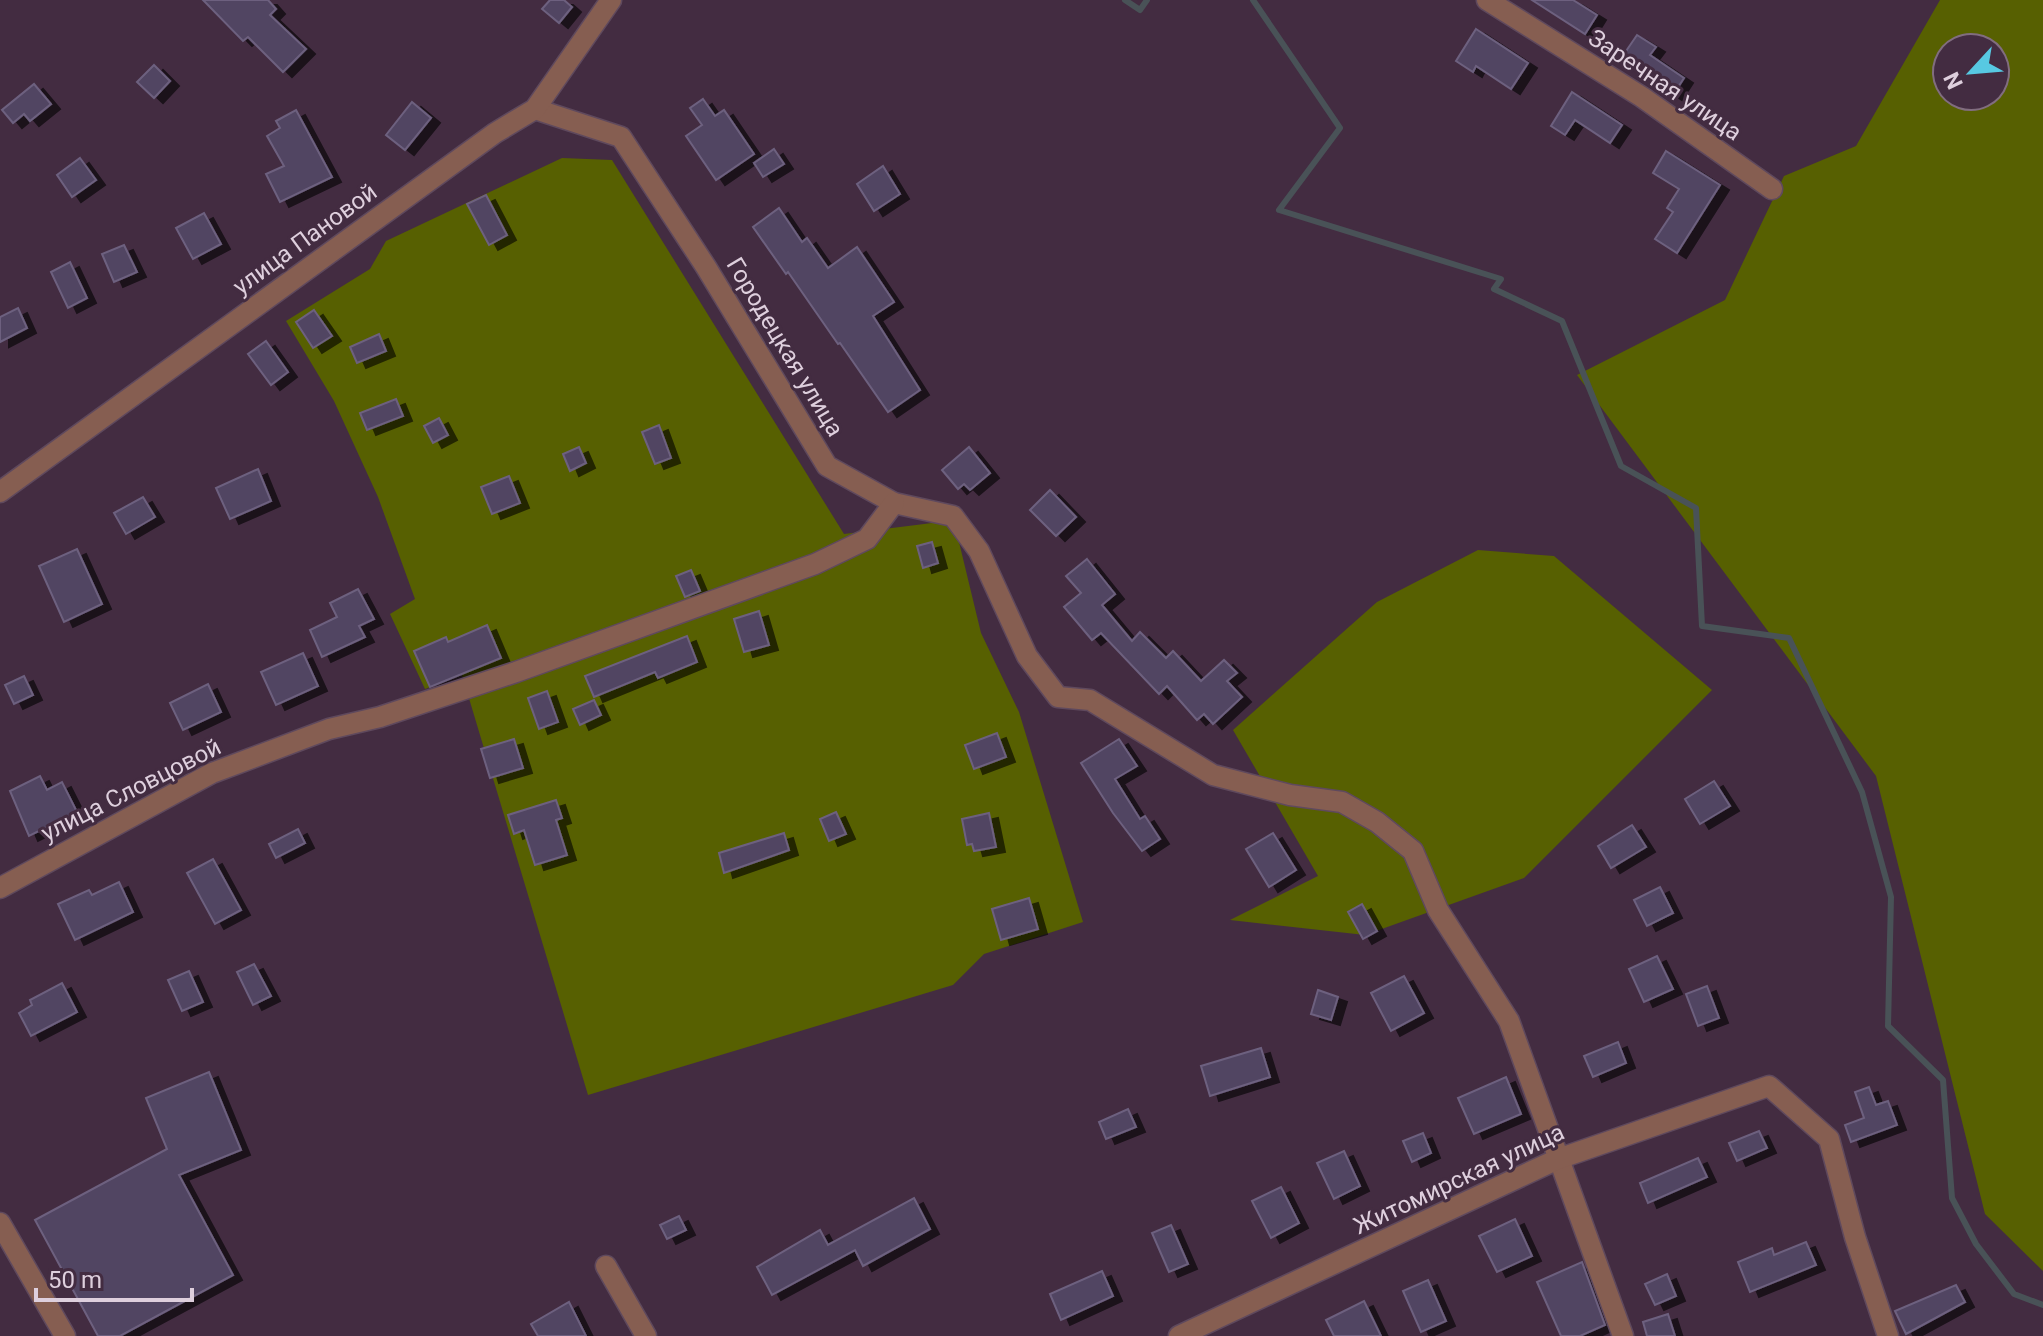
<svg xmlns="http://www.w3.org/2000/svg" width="2043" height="1336" font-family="Roboto,sans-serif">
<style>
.green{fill:#576001;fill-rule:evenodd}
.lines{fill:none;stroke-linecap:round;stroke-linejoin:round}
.stream{stroke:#495257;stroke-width:6}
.building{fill:#514562;stroke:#6d617f;stroke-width:2;filter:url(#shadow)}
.minor-casing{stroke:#5f495d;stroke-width:23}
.minor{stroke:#865e51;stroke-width:20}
.labels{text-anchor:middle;stroke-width:6;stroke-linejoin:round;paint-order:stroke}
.street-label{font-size:24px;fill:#decfdd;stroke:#432c41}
</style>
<defs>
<filter id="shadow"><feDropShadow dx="9" dy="5" stdDeviation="0" flood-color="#0009"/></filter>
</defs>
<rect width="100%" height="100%" fill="#432c41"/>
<g class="green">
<path d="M1940,0H2043V1271L1985,1214L1876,776L1577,375L1725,300L1784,176L1856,146ZM1947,48H1995V96H1947Z"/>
<path d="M562,158L612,160L844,534L948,521L959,542L981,633L1019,712L1083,922L984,954L953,985L588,1095L462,675L425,689L390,614L415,599L378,497L334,401L286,321L370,269L386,241Z"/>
<path d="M1478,550L1554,556L1712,690L1524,878L1365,935L1230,920L1318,876L1233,730L1377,602Z"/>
</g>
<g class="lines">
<g class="stream">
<path d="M1125,0L1140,10L1147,0"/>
<path d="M1253,0L1340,128L1279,210L1501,279L1494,289L1562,321L1621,466L1696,508L1702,626L1789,638L1862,792L1891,897L1888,1026L1943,1080L1952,1198L1976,1244L2014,1294L2043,1305"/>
</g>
</g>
<g class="building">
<path d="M203,0H268L276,9L270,15L306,49L283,72L248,37L243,41Z"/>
<path d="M550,0H564L572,7L559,23L542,9Z"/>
<path d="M1532,0H1573L1597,15L1585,34Z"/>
<path d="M1476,29L1528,63L1511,89L1476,66L1473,72L1456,61Z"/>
<path d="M1637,35L1656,47L1650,55L1684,78L1673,95L1620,60Z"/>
<path d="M154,65L170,81L154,98L137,82Z"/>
<path d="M34,84L51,104L30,121L24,114L13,123L2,110Z"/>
<path d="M1572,92L1622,125L1610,143L1575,120L1565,135L1551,126Z"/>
<path d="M703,99L715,116L724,110L754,154L716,180L686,136L702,125L690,108Z"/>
<path d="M412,102L431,118L405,150L386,135Z"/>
<path d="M296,110L332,177L280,202L266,174L284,166L267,136L280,128L276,121Z"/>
<path d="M774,149L784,164L763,177L754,163Z"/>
<path d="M1666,151L1720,185L1677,253L1655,239L1673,212L1667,208L1679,189L1653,173Z"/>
<path d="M80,158L96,180L72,197L57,175Z"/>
<path d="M883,166L900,194L874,211L857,184Z"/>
<path d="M486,195L507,235L489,245L467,204Z"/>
<path d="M779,208L802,242L807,238L828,268L857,247L894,302L873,316L920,390L888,412L840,343L838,344L788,272L786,274L753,227Z"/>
<path d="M204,213L221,244L193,259L176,228Z"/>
<path d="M124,245L137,272L114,282L102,254Z"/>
<path d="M70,262L87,298L68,308L51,272Z"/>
<path d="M18,308L27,328L0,342V317Z"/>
<path d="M314,310L332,336L313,348L296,322Z"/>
<path d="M379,334L386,351L357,363L350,347Z"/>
<path d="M266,341L288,372L271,385L248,354Z"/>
<path d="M396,399L403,416L367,430L360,413Z"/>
<path d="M439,418L448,435L433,443L424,426Z"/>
<path d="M659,425L671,458L655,464L642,432Z"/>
<path d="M579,447L586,463L570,471L563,454Z"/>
<path d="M969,447L990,473L970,490L964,484L958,489L942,470Z"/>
<path d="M258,469L271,501L230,519L216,488Z"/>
<path d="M509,476L520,503L492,514L481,487Z"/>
<path d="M1050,490L1076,517L1056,536L1030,510Z"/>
<path d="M143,497L155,517L126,534L114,513Z"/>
<path d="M932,542L938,563L923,568L917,546Z"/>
<path d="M77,549L102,604L64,622L39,566Z"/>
<path d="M1087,559L1115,594L1102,605L1132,641L1140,632L1166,658L1173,651L1201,681L1224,660L1237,673L1227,681L1242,697L1213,724L1204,714L1197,720L1167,686L1159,694L1101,633L1092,640L1064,607L1081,593L1066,576Z"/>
<path d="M691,570L700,591L685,597L676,576Z"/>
<path d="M358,589L374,619L359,626L365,637L322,657L310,630L337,617L330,603Z"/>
<path d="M759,611L769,645L744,652L734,619Z"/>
<path d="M487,625L501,658L430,687L414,651L446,637L448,642Z"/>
<path d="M687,636L697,662L658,678L655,672L594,697L585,676Z"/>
<path d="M303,653L318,686L276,705L261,672Z"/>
<path d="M24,676L33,695L14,704L5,685Z"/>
<path d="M208,684L221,712L183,730L170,703Z"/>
<path d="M547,691L558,722L539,729L528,698Z"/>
<path d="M594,700L601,715L580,725L573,709Z"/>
<path d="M997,733L1006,757L974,769L965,745Z"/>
<path d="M514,739L523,768L490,778L481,749Z"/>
<path d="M1119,739L1137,766L1115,779L1140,819L1145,816L1160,839L1142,851L1113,813L1081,763Z"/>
<path d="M40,776L47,790L62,782L77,812L29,836L10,791Z"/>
<path d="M1714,781L1730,806L1700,824L1685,799Z"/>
<path d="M556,800L562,818L556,820L567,855L535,865L524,830L514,834L508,815Z"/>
<path d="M836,812L846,834L829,841L820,819Z"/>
<path d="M989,813L996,847L974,851L972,844L967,845L962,819Z"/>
<path d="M1632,825L1646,847L1611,868L1598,846Z"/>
<path d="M298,829L305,843L276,858L269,844Z"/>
<path d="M784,833L789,850L724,873L719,853Z"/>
<path d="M1273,833L1296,870L1269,887L1246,849Z"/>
<path d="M213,859L241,910L215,924L187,873Z"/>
<path d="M119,882L133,912L75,940L58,904L89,890L92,895Z"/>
<path d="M1660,887L1673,913L1647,926L1634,900Z"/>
<path d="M1029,898L1038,929L1001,940L992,909Z"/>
<path d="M1362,904L1377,931L1363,939L1348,912Z"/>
<path d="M1657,956L1673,989L1644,1002L1629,969Z"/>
<path d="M254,964L271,996L253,1005L237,972Z"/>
<path d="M189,971L203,1002L182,1011L168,980Z"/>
<path d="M1404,976L1424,1013L1391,1031L1371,993Z"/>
<path d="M62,983L77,1012L31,1036L19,1013L32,1005L30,1000Z"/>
<path d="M1707,986L1719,1018L1698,1026L1686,994Z"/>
<path d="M1318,990L1338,997L1331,1020L1311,1014Z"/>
<path d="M1618,1042L1626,1063L1593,1077L1584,1056Z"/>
<path d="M1261,1048L1270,1077L1210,1096L1201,1066Z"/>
<path d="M209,1072L241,1150L179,1175L233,1275L120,1336H98L35,1220L167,1149L146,1098Z"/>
<path d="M1506,1077L1521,1114L1474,1134L1458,1098Z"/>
<path d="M1869,1087L1876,1105L1888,1101L1897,1125L1851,1142L1845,1125L1864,1118L1855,1092Z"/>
<path d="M1128,1109L1136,1127L1106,1139L1099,1122Z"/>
<path d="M1759,1131L1767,1148L1737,1161L1729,1143Z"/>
<path d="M1423,1133L1431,1153L1412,1162L1403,1141Z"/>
<path d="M1344,1151L1360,1186L1334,1199L1317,1163Z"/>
<path d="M1698,1158L1707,1177L1648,1203L1640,1183Z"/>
<path d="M1281,1187L1299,1223L1271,1238L1252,1201Z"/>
<path d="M914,1198L930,1229L863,1266L855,1250L772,1295L757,1267L820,1230L828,1245Z"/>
<path d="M679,1216L686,1230L667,1239L660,1225Z"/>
<path d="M1515,1219L1532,1256L1497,1272L1479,1236Z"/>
<path d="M1171,1225L1188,1264L1169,1272L1152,1233Z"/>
<path d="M1806,1242L1816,1265L1750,1292L1738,1262L1772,1248L1774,1255Z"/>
<path d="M1582,1262L1605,1325L1580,1336H1561L1537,1282Z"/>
<path d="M1102,1271L1113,1296L1061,1320L1050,1294Z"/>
<path d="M1667,1274L1676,1296L1655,1305L1645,1284Z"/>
<path d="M1428,1280L1446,1321L1421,1332L1403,1291Z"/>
<path d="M1956,1285L1965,1302L1906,1334L1895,1311Z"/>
<path d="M1364,1301L1381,1336H1334L1326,1320Z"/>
<path d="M569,1302L586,1336H538L531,1324Z"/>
<path d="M1668,1314L1675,1336H1647L1643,1322Z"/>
</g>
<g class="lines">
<g class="minor-casing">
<g id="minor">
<path d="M1487,0L1642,97L1772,189"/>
<path d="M535,109L621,137L706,267L827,466L894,503L953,516L979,551L1027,656L1058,697L1090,700L1213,775L1290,795L1342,802L1377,822L1413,851L1438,910L1509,1021L1623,1336"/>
<path d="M0,492L495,133L535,109L611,0"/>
<path d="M0,888L212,773L329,729L380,717L516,672L815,564L867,539L894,503"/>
<path d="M0,1223L65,1336"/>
<path d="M606,1266L646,1336"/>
<path d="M1179,1336L1558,1159L1769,1086L1829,1139L1855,1237L1888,1336"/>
</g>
</g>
<use href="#minor" class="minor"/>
</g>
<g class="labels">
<g class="street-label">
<text transform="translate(1665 85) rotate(34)" y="8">Заречная улица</text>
<text transform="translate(305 239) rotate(-36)" y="8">улица Пановой</text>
<text transform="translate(785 347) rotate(59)" y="8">Городецкая улица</text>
<text transform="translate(131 790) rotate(-27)" y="8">улица Словцовой</text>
<text transform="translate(1459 1179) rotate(-25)" y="8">Житомирская улица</text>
</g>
</g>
<g transform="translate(1971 72) rotate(244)"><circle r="38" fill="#432c41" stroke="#816d7f" stroke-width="2"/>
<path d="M0-6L14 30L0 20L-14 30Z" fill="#57c9e2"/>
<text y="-12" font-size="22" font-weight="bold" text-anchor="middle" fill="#decfdd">N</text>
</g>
<path d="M36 1288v12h156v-12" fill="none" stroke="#decfdd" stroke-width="4"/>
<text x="48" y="1288" font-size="24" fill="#decfdd" stroke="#432c41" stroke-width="6" paint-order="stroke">50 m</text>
</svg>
